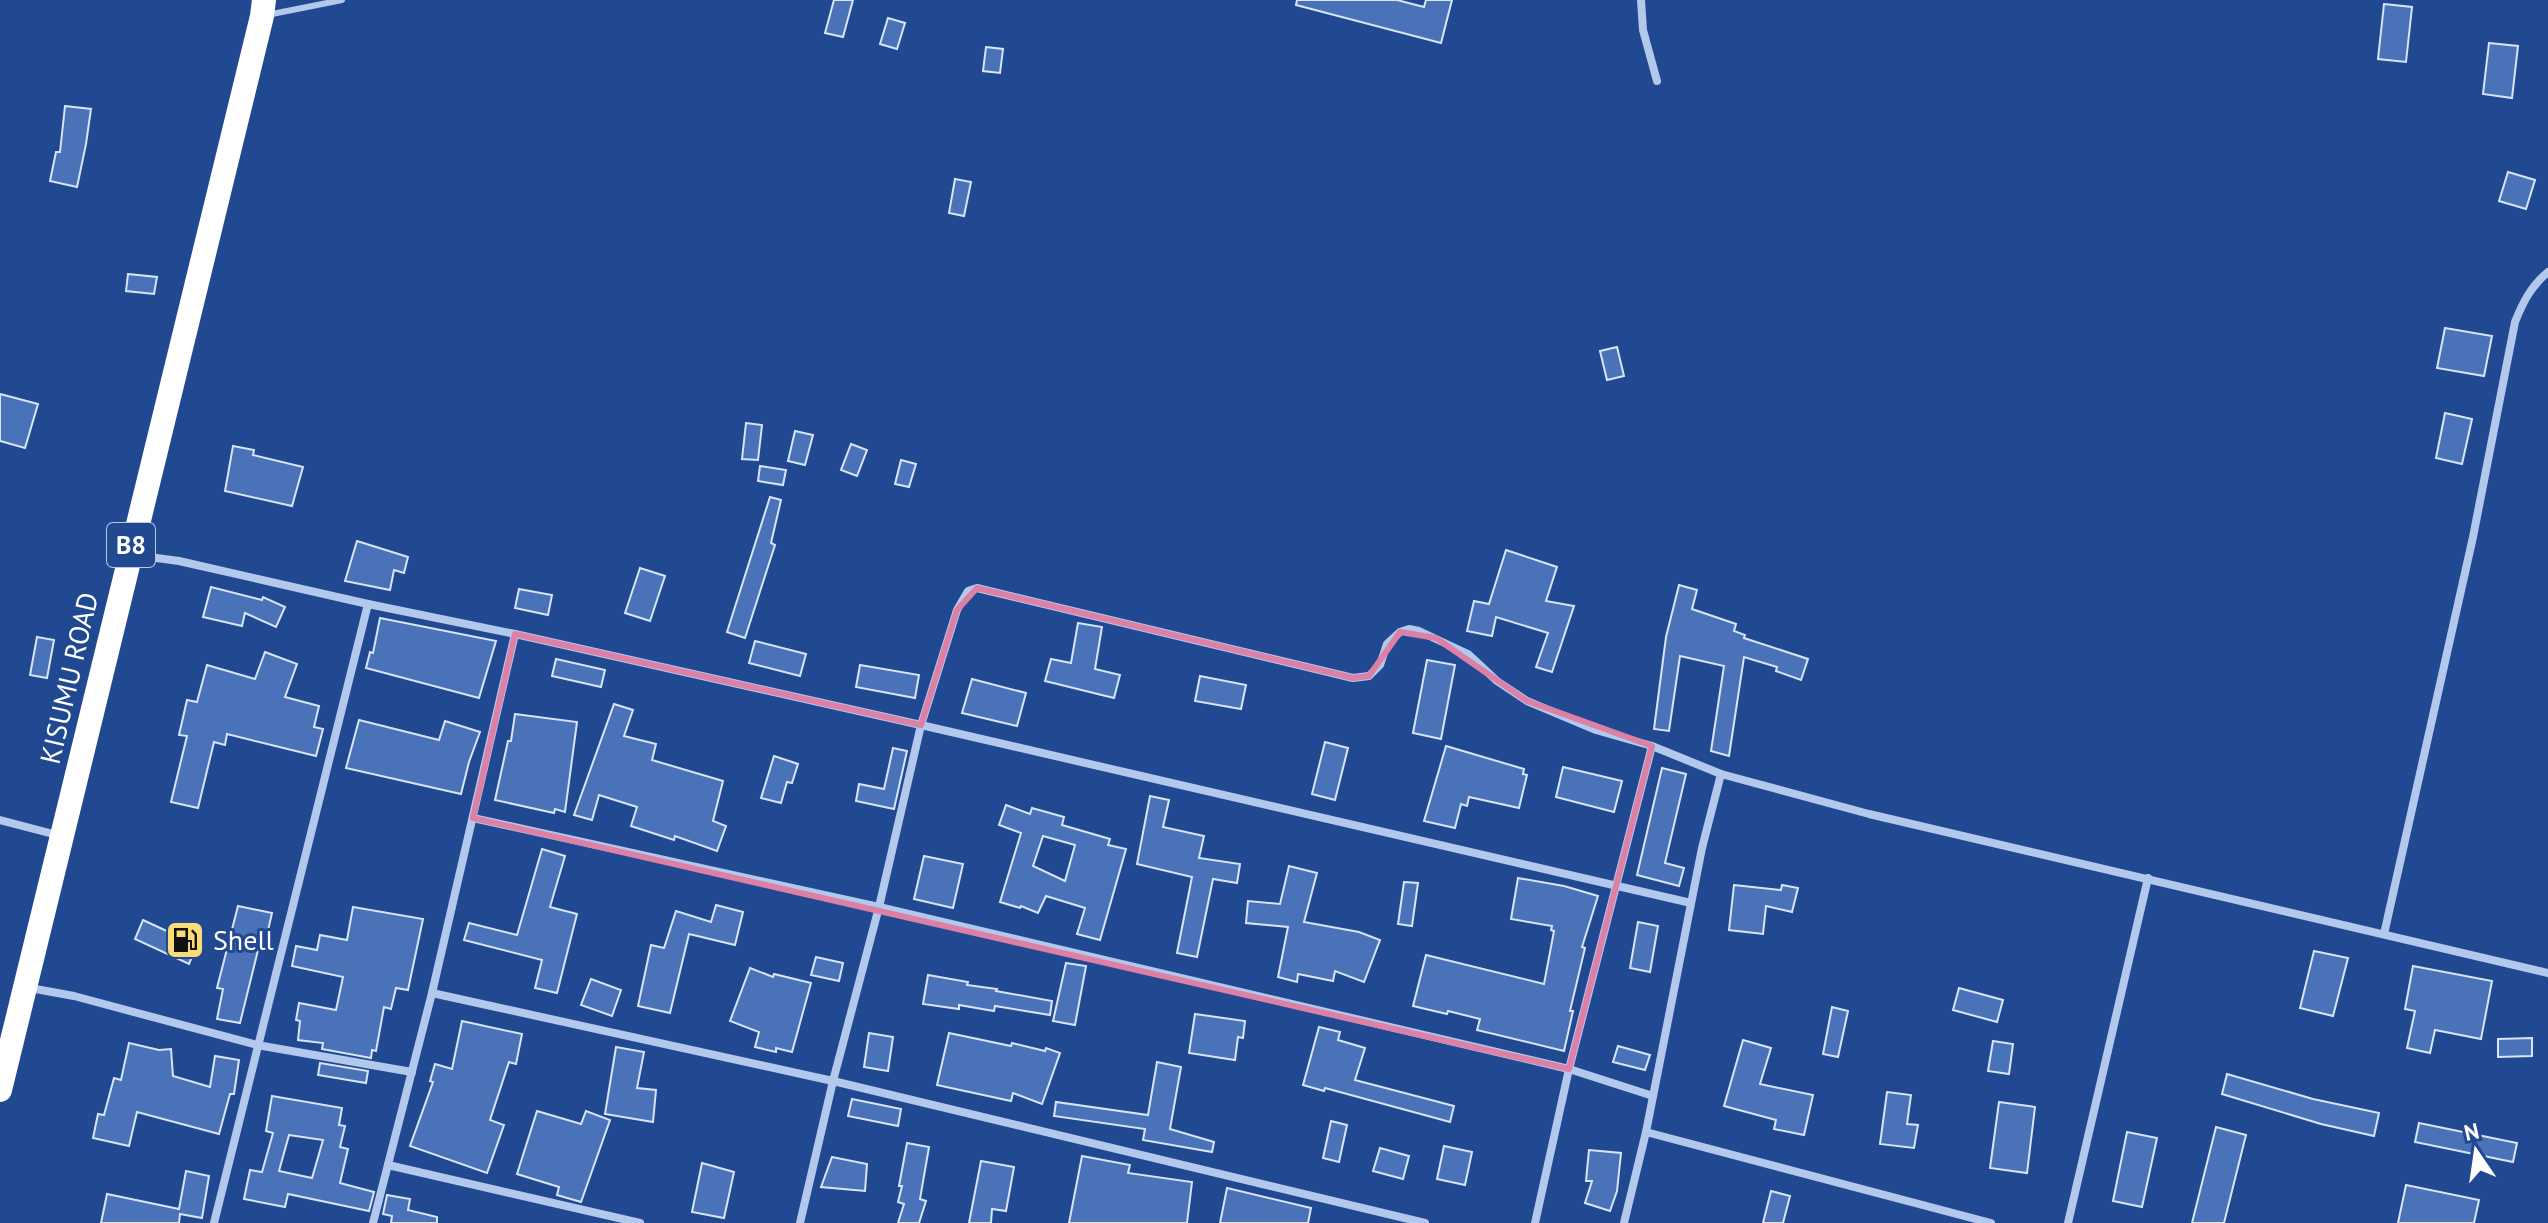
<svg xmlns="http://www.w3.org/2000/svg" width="2548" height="1223" font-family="'PT Sans',sans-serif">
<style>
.building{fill:#4a72b8;stroke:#d8e4f9;stroke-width:2;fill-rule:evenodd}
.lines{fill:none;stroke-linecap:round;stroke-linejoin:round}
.lane{stroke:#b2c8ed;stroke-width:6}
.street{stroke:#b2c8ed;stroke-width:8}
.highway{stroke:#fff;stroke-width:24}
.marked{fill:none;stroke:#dd80a5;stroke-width:6;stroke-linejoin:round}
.labels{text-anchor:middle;stroke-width:6;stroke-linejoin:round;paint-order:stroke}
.shield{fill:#214991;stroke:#bcc8de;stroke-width:2}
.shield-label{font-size:26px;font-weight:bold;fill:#fff}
.street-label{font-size:28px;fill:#fff;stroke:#214991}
.poi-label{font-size:28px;fill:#fff;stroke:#214991;text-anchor:start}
</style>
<rect width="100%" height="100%" fill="#214991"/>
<g class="building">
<path d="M834,0H853L843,37L825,33Z"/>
<path d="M1297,0H1397L1424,7L1426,0H1452L1441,43L1296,5Z"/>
<path d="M2384,4L2412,7L2406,62L2378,59Z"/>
<path d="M888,18L905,23L897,49L880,44Z"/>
<path d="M2489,43L2518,46L2512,98L2483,94Z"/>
<path d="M986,47L1003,49L1000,73L983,71Z"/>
<path d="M65,106L91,109L86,144L77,187L50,181L56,152H60Z"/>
<path d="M2508,172L2535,180L2526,209L2499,201Z"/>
<path d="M955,179L971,182L964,216L949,213Z"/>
<path d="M128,274L157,277L154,294L126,291Z"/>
<path d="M2445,328L2492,336L2484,376L2437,368Z"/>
<path d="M1617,347L1624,376L1607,380L1600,351Z"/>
<path d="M0,394L38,404L25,448L0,441Z"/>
<path d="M2445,413L2472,419L2462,464L2436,458Z"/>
<path d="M746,423L762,425L758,460L742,459Z"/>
<path d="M795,431L813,435L805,465L788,461Z"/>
<path d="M851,444L867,450L857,476L841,470Z"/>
<path d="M233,446L254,450L253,455L303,467L292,506L225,491Z"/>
<path d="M901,460L916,464L909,487L895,484Z"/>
<path d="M760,466L786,470L783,485L758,481Z"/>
<path d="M770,497L781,500L771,543L775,545L745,638L727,632Z"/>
<path d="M357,541L408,557L404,573L394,570L390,590L345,581Z"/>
<path d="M1506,550L1557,567L1546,601L1574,606L1552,672L1536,667L1548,633L1496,617L1492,636L1467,631L1474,601L1489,604Z"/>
<path d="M640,568L665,576L650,621L625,613Z"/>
<path d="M1679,585L1697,590L1692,609L1736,624L1734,631L1745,635L1744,638L1808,659L1801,680L1776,671L1777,667L1744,657L1729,756L1711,751L1724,666L1680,656L1669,731L1654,729L1666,637Z"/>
<path d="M211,587L262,600L263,597L285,607L276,627L245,613L242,626L203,617Z"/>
<path d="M519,589L552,595L548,615L515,608Z"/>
<path d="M380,618L496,641L479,698L366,668L370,652L373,653Z"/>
<path d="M1078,623L1102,627L1095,669L1120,675L1114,698L1045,681L1051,659L1071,663Z"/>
<path d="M37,637L54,640L47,678L30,675Z"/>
<path d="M755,641L806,654L800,676L749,663Z"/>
<path d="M265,652L297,664L285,697L319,706L314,727L323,729L316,756L227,734L225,745L214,742L198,808L171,802L187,736L179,735L187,700L197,702L207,665L255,679Z"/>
<path d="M556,659L605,670L601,687L552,676Z"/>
<path d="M1427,660L1455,665L1441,739L1413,733Z"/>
<path d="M860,665L919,675L915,698L856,687Z"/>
<path d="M1200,676L1246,685L1241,709L1195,701Z"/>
<path d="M972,679L1026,693L1017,726L962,713Z"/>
<path d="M614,704L633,710L624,736L656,744L652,760L723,781L713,821L726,826L717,851L675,836L674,840L631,826L637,807L599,795L592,820L574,815Z"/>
<path d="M515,714L577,722L565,812L555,809L554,813L495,800L508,741H511Z"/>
<path d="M359,720L439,740L445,721L480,732L469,762L461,794L346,768Z"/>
<path d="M1325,742L1348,748L1335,800L1312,794Z"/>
<path d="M1446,746L1524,769L1523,774L1527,775L1519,808L1469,797L1467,806L1461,804L1455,828L1424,821Z"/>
<path d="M893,748L907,751L894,809L856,801L859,784L884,789Z"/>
<path d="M774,756L798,764L792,783L787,782L781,803L761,798Z"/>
<path d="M1563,767L1622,781L1614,812L1556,797Z"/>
<path d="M1662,768L1686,774L1665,863L1684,868L1679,886L1637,875Z"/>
<path d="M1150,796L1169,800L1163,827L1204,836L1199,858L1240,864L1237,883L1213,879L1197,957L1177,953L1192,877L1137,864Z"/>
<path d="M1006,805L1030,814L1032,808L1064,817L1062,825L1110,839L1108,845L1126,849L1100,940L1077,934L1085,908L1046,896L1038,913L1021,906L1020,908L1000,902L1021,833L999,825ZM1043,836L1075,845L1065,881L1033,866Z"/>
<path d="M542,849L565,856L550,907L577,914L557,993L535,988L542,960L464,940L469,923L517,935Z"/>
<path d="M924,856L963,864L953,908L914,899Z"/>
<path d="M1289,866L1317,873L1304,922L1359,932L1380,940L1364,982L1335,971L1333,981L1298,974L1297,982L1278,977L1288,927L1246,923L1248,901L1280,904Z"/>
<path d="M1518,878L1564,886L1598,896L1582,947L1585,948L1570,1011H1573L1564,1051L1477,1030L1480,1019L1448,1011L1447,1014L1413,1006L1426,955L1544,984L1554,931L1551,930L1552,926L1511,919Z"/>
<path d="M1404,882L1418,883L1412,926L1398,924Z"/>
<path d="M1734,885L1781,890L1782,885L1798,888L1792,912L1766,906L1763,934L1729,930Z"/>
<path d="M716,905L743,912L735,945L689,934L670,1013L638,1006L651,945L664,948L676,911L711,922Z"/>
<path d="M238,906L272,913L267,935L262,934L240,1023L217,1019L223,989L217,988Z"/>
<path d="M353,907L423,919L408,990L396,988L391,1009L384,1007L376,1051L372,1050L371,1058L322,1049L323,1043L298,1040L300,1021L296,1020L299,1003L336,1010L343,977L292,966L296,946L317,950L320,935L347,940Z"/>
<path d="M143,920L197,945L189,964L135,939Z"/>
<path d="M1638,922L1658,926L1650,972L1630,968Z"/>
<path d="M2314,951L2348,958L2333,1016L2300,1008Z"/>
<path d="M816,957L843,963L839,981L811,975Z"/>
<path d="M1066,963L1086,966L1075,1025L1053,1021Z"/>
<path d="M2413,966L2492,981L2481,1039L2435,1030L2430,1053L2407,1048L2415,1011L2405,1009Z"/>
<path d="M750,968L773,977L774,974L811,983L792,1052L776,1048V1052L755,1047L759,1032L730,1021Z"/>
<path d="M928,975L968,982L967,985L997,989L996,991L1052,1001L1050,1015L995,1006L994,1011L959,1005V1009L923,1004Z"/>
<path d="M591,979L621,990L612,1016L581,1005Z"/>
<path d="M1959,988L2003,1000L1997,1022L1953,1010Z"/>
<path d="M1832,1007L1848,1011L1838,1057L1823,1054Z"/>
<path d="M1195,1014L1245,1021L1243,1038L1238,1037L1235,1060L1189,1053Z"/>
<path d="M462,1021L522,1034L516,1064L509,1062L490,1120L504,1125L487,1173L410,1146L433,1082L430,1081L435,1064L452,1069Z"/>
<path d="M1319,1027L1340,1032L1338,1040L1365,1048L1355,1080L1454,1106L1450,1122L1325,1088L1324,1091L1303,1085Z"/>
<path d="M869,1033L893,1037L888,1071L864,1067Z"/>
<path d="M949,1033L1011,1046L1012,1043L1045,1051L1046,1048L1060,1053L1042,1104L1013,1093L1011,1101L937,1085Z"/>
<path d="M2532,1038V1056L2498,1057V1039Z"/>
<path d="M1743,1040L1771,1048L1760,1084L1813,1095L1804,1135L1774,1129L1776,1120L1724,1106Z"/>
<path d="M1993,1041L2013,1044L2009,1074L1988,1071Z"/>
<path d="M129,1043L159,1050L171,1049L173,1076L210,1087L215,1056L239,1060L234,1094H230L219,1134L137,1112L129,1146L93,1138L98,1114L104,1115L114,1078L121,1080Z"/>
<path d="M1618,1046L1650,1055L1645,1070L1613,1062Z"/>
<path d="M616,1047L644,1052L637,1088L656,1090L653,1122L605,1114Z"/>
<path d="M1157,1062L1181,1067L1170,1129L1214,1142L1212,1152L1143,1140L1145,1129L1054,1116L1056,1102L1148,1115Z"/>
<path d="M320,1063L368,1071L366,1083L318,1075Z"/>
<path d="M2227,1074L2313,1099L2379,1113L2374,1136L2321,1124L2222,1094Z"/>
<path d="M1887,1092L1911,1095L1907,1124L1918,1125L1914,1148L1880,1144Z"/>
<path d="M272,1096L342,1108L339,1125L345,1126L340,1147L348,1149L340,1183L374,1192L369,1211L288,1194L285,1207L244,1199L250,1170L262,1172L273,1133L266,1131ZM289,1135L323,1140L312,1178L279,1171Z"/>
<path d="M852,1099L901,1109L898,1126L848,1116Z"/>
<path d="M1999,1102L2035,1107L2027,1173L1990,1168Z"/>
<path d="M537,1111L581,1124L586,1111L610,1120L581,1202L557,1195L559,1187L517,1174Z"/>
<path d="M1331,1121L1347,1125L1339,1162L1323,1158Z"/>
<path d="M2419,1123L2517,1143L2513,1162L2415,1142Z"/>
<path d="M2216,1127L2246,1135L2224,1223H2192Z"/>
<path d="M2127,1132L2157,1138L2142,1207L2113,1201Z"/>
<path d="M907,1143L929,1147L920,1199L926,1201L919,1223H898L904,1204L898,1202L902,1186H899Z"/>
<path d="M1444,1146L1472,1152L1465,1185L1437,1179Z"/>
<path d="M1380,1148L1409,1156L1403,1179L1373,1171Z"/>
<path d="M1589,1150L1621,1153L1617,1191L1610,1211L1585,1203L1592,1181H1586Z"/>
<path d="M1082,1156L1130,1165L1128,1173L1192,1182L1187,1223H1069Z"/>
<path d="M832,1157L867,1164L865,1191L821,1187Z"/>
<path d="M981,1161L1014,1167L1006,1211L992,1209L991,1223H969Z"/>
<path d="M702,1163L734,1172L724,1218L692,1212Z"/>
<path d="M186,1171L209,1176L202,1218L180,1214L179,1223H101L107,1194L179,1209Z"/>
<path d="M2406,1185L2479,1200L2474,1223H2398Z"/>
<path d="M1227,1188L1311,1208L1308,1223H1220Z"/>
<path d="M1771,1191L1790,1196L1783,1223H1763Z"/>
<path d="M387,1195L410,1199L408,1210L437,1217V1223H391L392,1216L383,1214Z"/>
</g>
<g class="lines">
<path class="lane" d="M267,15L342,0"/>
<g class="street">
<path d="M1641,0L1643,30L1657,81"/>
<path d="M134,555L179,561L368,604L515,634L921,725L1691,903"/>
<path d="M473,818L879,907L1569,1069L1653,1096"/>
<path d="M0,820L61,836"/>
<path d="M2384,934L2473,537L2515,322C2523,302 2531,286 2548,272"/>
<path d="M30,988L74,996L257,1045L412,1072"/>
<path d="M432,993L833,1081L1425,1223"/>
<path d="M1646,1132L1991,1223"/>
<path d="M388,1165L640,1223"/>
<path d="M214,1223L368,604"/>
<path d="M373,1223L432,993L515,634"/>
<path d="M800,1223L833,1081L879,907L921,725L957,610L968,591L977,588L1353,678L1369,676L1380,665L1387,644L1400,632L1409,629L1419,631L1468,654L1497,681L1527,701L1596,730L1652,746L1721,774L1869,814L2548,973"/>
<path d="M1535,1223L1569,1069L1652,746"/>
<path d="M1624,1223L1646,1132L1702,848L1721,774"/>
<path d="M2068,1223L2148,878"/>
</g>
<path class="highway" d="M0,1090L262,16L264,0"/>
</g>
<path class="marked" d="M977,588L1353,678L1369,676L1400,632L1436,638L1527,701L1652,746L1569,1069L473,818L515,634L921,725L957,610Z"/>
<defs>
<g id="fuel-square" transform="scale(2)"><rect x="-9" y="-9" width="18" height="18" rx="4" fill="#f9dd74" stroke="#214991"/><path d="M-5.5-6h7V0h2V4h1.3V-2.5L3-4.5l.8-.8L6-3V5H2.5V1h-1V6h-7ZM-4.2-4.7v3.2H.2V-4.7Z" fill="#111"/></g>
</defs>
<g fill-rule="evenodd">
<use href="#fuel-square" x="185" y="940"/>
</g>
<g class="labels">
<rect class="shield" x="107" y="523" width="48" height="44" rx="6"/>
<g class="shield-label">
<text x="131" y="554">B8</text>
</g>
<g class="street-label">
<text transform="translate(69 678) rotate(-77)" y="10">KISUMU ROAD</text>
</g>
<g class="poi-label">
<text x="213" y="950">Shell</text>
</g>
</g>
<g transform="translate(2476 1151) rotate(347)" stroke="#214991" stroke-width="6" paint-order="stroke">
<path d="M0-6L14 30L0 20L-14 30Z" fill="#ffffff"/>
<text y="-12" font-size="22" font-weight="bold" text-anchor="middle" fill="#ffffff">N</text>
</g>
</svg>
